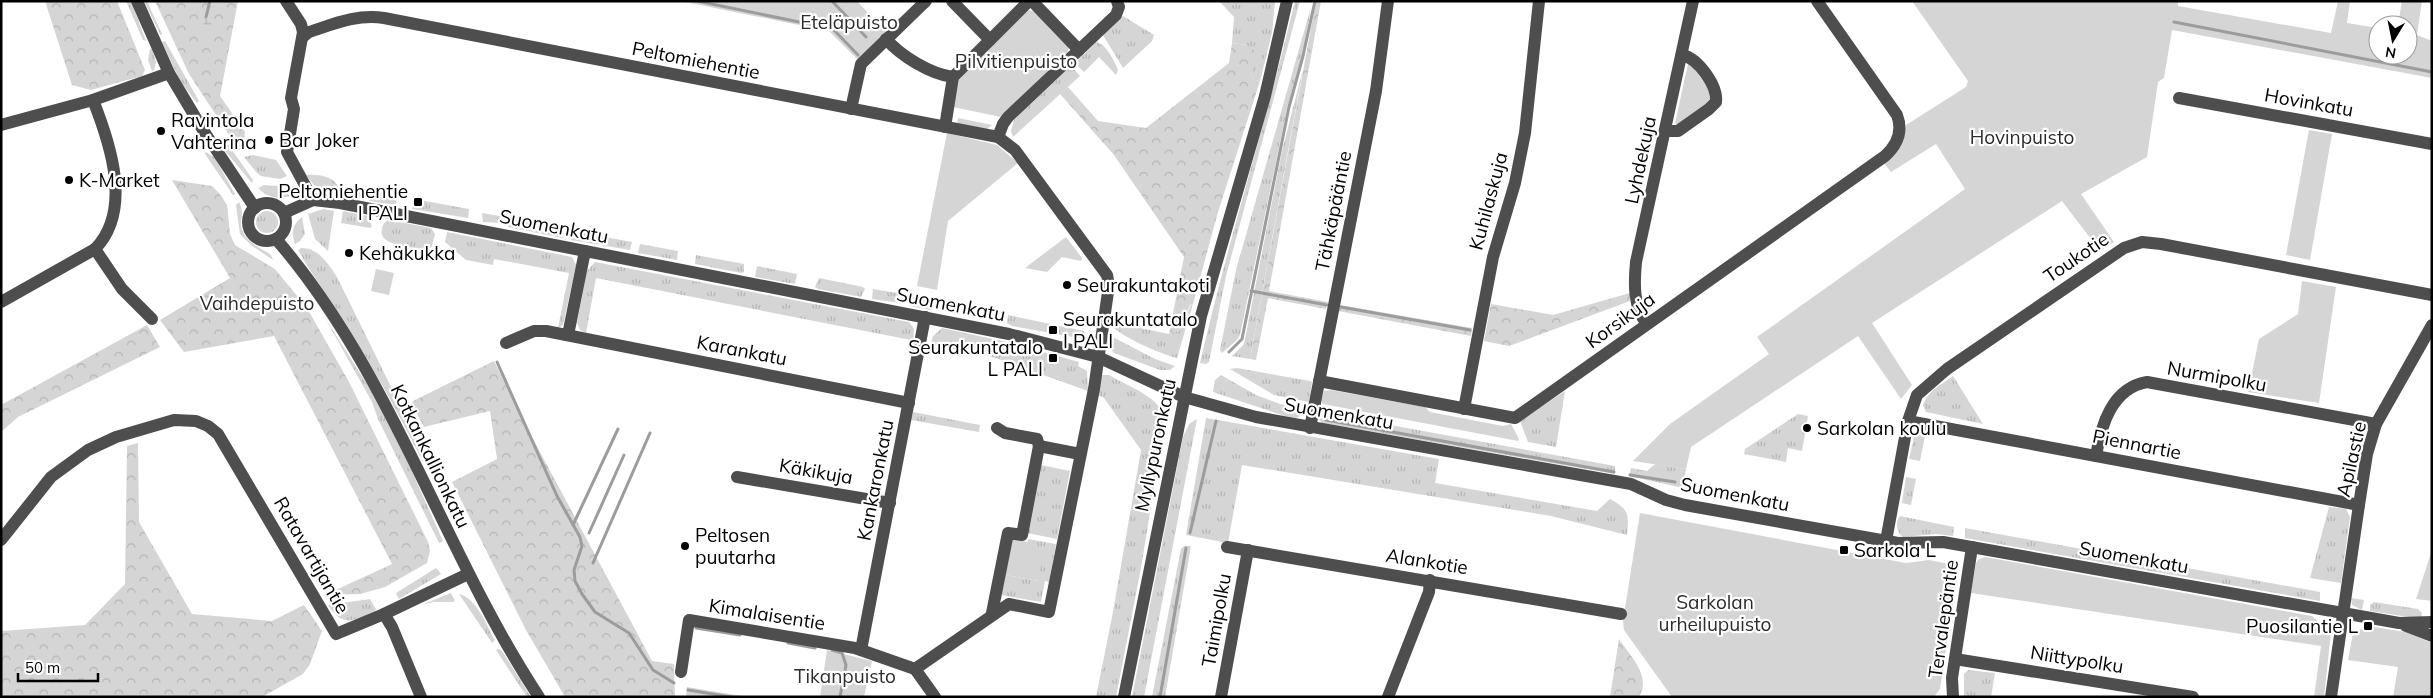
<svg xmlns="http://www.w3.org/2000/svg" width="2433" height="698" viewBox="0 0 2433 698" font-family="Mulish,sans-serif">
  <defs>
    <pattern id="grass-tufts" width="24" height="20" patternUnits="userSpaceOnUse" patternTransform="scale(1.25)"><rect width="24" height="20" fill="#d5d5d5"/><path d="M3 7l-1-3M5 7V3M7 7l1-3M15 17l-1-3M17 17v-4M19 17l1-3" fill="none" stroke="#b5b5b5"/></pattern>
    <pattern id="forest-crowns" width="20" height="18" patternUnits="userSpaceOnUse" patternTransform="scale(1.25)"><rect width="20" height="18" fill="#d5d5d5"/><path d="M2 6a3 3 0 1 1 6 0M12 15a3 3 0 1 1 6 0" fill="none" stroke="#b5b5b5"/></pattern>
    <pattern id="wetland-marsh" width="20" height="14" patternUnits="userSpaceOnUse" patternTransform="scale(1.25)"><rect width="20" height="14" fill="#d5d5d5"/><path d="M1 5h8M5 5V1M11 12h8M15 12V8" fill="none" stroke="#b5b5b5"/></pattern>
  </defs>
  <rect width="100%" height="100%" fill="#fff"/>
  <!-- grass -->
  <g fill="url(#grass-tufts)">
    <path d="M126,1H131L146,41L143,40Z"/>
    <path d="M144,1H147L162,34L161,36Z"/>
    <path d="M1219,1H1275L1272,33L1260,81L1254,80L1251,74L1247,45L1232,43L1234,17Z"/>
    <path d="M1295,1H1300L1226,276L1209,362L1206,364L1200,363C1228,241 1266,123 1295,1Z"/>
    <path d="M1311,7L1306,40L1287,109L1240,335L1237,340L1222,353L1220,350L1236,270Z"/>
    <path d="M1123,16L1154,35L1152,41L1123,68L1103,35Z"/>
    <path d="M165,41L199,101L197,103L180,81L162,42Z"/>
    <path d="M1096,42C1106,44 1114,60 1118,70L1116,75L1099,57L1084,72L1075,63Z"/>
    <path d="M150,49H152L156,62L154,70L152,71L148,60Z"/>
    <path d="M1071,66L1080,76L1013,137L1011,131L1014,120Z"/>
    <path d="M1303,69L1250,359L1232,356L1244,344L1282,151Z"/>
    <path d="M958,118L992,125L987,129L957,124Z"/>
    <path d="M225,140L253,180L252,183L225,151Z"/>
    <path d="M206,152L215,158L235,194L233,195L205,154Z"/>
    <path d="M253,155L276,160L287,176L280,179L261,176L257,173L244,157Z"/>
    <path d="M306,175C318,174 334,176 339,188L338,195L318,190Z"/>
    <path d="M264,185L278,186L290,196C278,200 267,197 258,188Z"/>
    <path d="M348,186L364,189L362,199L346,196Z"/>
    <path d="M371,191L397,196L396,205L369,201Z"/>
    <path d="M414,199L469,209L468,218L412,209Z"/>
    <path d="M239,202C243,209 242,214 241,221C240,240 258,246 271,255L273,260L251,245L240,234L236,205Z"/>
    <path d="M323,209L334,211L328,251L315,239L308,214Z"/>
    <circle cx="267" cy="222" r="11"/>
    <path d="M343,211L368,216L372,226L370,228L341,223Z"/>
    <path d="M482,213L500,216V223L483,222Z"/>
    <path d="M302,217L305,234L300,241L295,244C291,232 292,225 302,217Z"/>
    <path d="M509,218L564,229L563,238L508,227Z"/>
    <path d="M389,220L431,228L435,234L432,246L428,250C416,247 377,247 382,229C383,224 384,222 389,220Z"/>
    <path d="M573,231L632,242L630,250L571,240Z"/>
    <path d="M447,232L572,257L576,265L563,325L558,328L569,273L494,259L493,265L466,260L445,242Z"/>
    <path d="M640,244L678,251L677,260L638,253Z"/>
    <path d="M301,248C318,247 329,265 337,277L427,460L423,462C400,416 375,371 348,327C332,301 313,277 298,250Z"/>
    <path d="M696,255L744,264V272L741,273L695,264Z"/>
    <path d="M595,262L909,322L914,329L913,343L911,340L596,278L586,333L580,330L577,323L587,271Z"/>
    <path d="M757,266L797,274L795,284L755,277Z"/>
    <path d="M819,278L863,287L865,289L861,297L818,289L815,287Z"/>
    <path d="M873,289L903,294L901,303L872,299Z"/>
    <path d="M912,297L933,301L936,306L930,310L910,306Z"/>
    <path d="M1193,304L1177,358C1159,353 1122,338 1110,324V322L1169,334L1180,330L1191,305Z"/>
    <path d="M1008,315L1084,331L1085,336L1084,339L1012,326L1007,323Z"/>
    <path d="M325,318L374,395L410,467L443,541L439,543L378,419L372,402Z"/>
    <path d="M942,328L1007,342L1079,362L1078,366L1087,371L1088,391L993,357L936,346L929,349L933,336Z"/>
    <path d="M1107,334L1155,359L1175,366L1170,370H1160L1114,353L1107,344Z"/>
    <path d="M1237,368L1310,381L1312,382L1309,402L1274,395L1230,369Z"/>
    <path d="M1102,375H1109C1127,386 1162,397 1165,420L1141,568L1116,697H1096L1113,612L1141,450L1104,398L1095,394Z"/>
    <path d="M1221,375L1256,395L1280,404L1307,410L1306,413L1296,418L1285,416L1213,392L1215,380Z"/>
    <path d="M1953,376L1983,424L1926,412L1923,405L1926,398L1933,390Z"/>
    <path d="M1565,391L1556,447L1528,442L1520,421Z"/>
    <path d="M913,412L980,425L979,432L911,420Z"/>
    <path d="M1319,412L1615,466V474L1322,423L1318,418Z"/>
    <path d="M1798,414L1808,416L1802,451L1788,448L1786,462L1744,454L1745,449Z"/>
    <path d="M1206,418L1439,459L1435,483L1597,511L1610,499C1629,510 1629,513 1627,535L1551,516L1242,465L1228,543L1186,535Z"/>
    <path d="M1197,419L1144,697H1132L1183,437L1189,424Z"/>
    <path d="M1919,430L1926,431L1920,461L1909,459L1914,437Z"/>
    <path d="M1655,464L1686,469L1683,488L1629,476L1631,468L1647,471Z"/>
    <path d="M1041,465L1070,471L1057,539L1027,533Z"/>
    <path d="M1906,477L1916,479L1911,505L1902,503Z"/>
    <path d="M2329,507L2346,509L2350,517L2341,583L2310,578Z"/>
    <path d="M1900,516L1954,527L1953,536L1936,534L1903,537C1896,532 1895,522 1900,516Z"/>
    <path d="M1965,528L2320,592V601L1965,538Z"/>
    <path d="M1028,539L1056,544L1049,582L1045,581L1041,602L1001,595L1005,575L1038,581L1027,547Z"/>
    <path d="M1184,546H1191L1165,697H1152L1181,549Z"/>
    <path d="M436,568L441,574L399,599L396,593Z"/>
    <path d="M451,593L455,601L453,602H433L421,605Z"/>
    <path d="M459,594C477,598 486,625 495,640L492,643Z"/>
    <path d="M2351,598L2364,600L2362,610L2352,605Z"/>
    <path d="M370,599L376,609L375,611C353,621 343,628 328,605Z"/>
    <path d="M2374,602L2418,609L2422,613L2421,619L2370,611V605Z"/>
    <path d="M499,649L502,651L531,697H527L496,650Z"/>
    <path d="M1968,670L1995,673L1991,697H1964V674Z"/>
  </g>
  <!-- forest -->
  <g fill="url(#forest-crowns)">
    <path d="M45,1H117L145,70L142,76L91,90L72,85Z"/>
    <path d="M155,1H238L220,96L245,132L244,143L246,150H239L189,74Z"/>
    <path d="M1316,1H1321L1269,291L1328,302L1326,309L1268,298L1256,360L1250,359Z"/>
    <path d="M1232,43L1247,45L1257,53L1251,74L1254,80L1260,81L1218,212L1193,304L1190,305L1180,330L1169,334L1184,257L1114,155L1060,94L1068,87L1098,121L1146,128L1229,63Z"/>
    <path d="M172,180L212,186L219,193L227,205L230,234L235,245L275,269L307,308L349,382L428,542L430,551L427,563L385,587L360,594L325,595L392,564L274,336L184,352L160,320L230,278Z"/>
    <path d="M1630,293V301L1509,346L1484,341L1491,304L1553,315Z"/>
    <path d="M1340,305L1472,328L1471,336L1338,311Z"/>
    <path d="M147,325L160,347L18,417L1,432V405Z"/>
    <path d="M494,361L525,424L652,661L674,664L675,697H565L526,630L452,482L497,459L490,411L424,427L412,405L413,401Z"/>
    <path d="M138,443L139,522L192,614L272,621L304,605L322,631L310,664L303,674L262,697H1V631L85,625L125,584L127,446Z"/>
    <path d="M1619,639C1630,656 1652,676 1639,697H1610Z"/>
  </g>
  <!-- wetland -->
  <path fill="url(#wetland-marsh)" d="M206,17H211L214,20L211,30L206,33L201,29Z"/>
  <!-- green -->
  <g fill="#d5d5d5">
    <path d="M680,1H857L886,32L858,60L829,31Z"/>
    <path d="M1912,1H2178V6L2331,33L2338,1H2350L2347,23L2378,28V55H2408V25H2398L2402,1H2422L2417,35L2432,41V78L2172,30L2164,78L2158,82L2147,157L2081,194L2114,242L2100,251L2062,201L1872,323L1912,385L1901,399L1858,336L1691,447L1686,469L1633,461L1670,424L1769,354L1757,337L1965,189L1936,144L1891,172L1884,163L1901,146L1906,125L1966,87L1968,81Z"/>
    <path d="M1027,10L1034,11L1069,46L1068,52L1001,117L953,107L957,82Z"/>
    <path d="M1688,64L1692,66L1711,92L1710,102L1677,125L1675,123Z"/>
    <path d="M2309,130L2332,134L2310,260L2286,255Z"/>
    <path d="M947,133L997,145L1018,163L948,221L937,290L917,286Z"/>
    <path d="M1066,237L1082,258L1081,261L1062,257L1047,272L1025,268Z"/>
    <path d="M376,269L394,273L389,295L371,291Z"/>
    <path d="M2302,281L2336,287L2319,403L2248,392L2259,339L2298,314Z"/>
    <path d="M1331,390L1425,407L1430,412L1503,426L1511,424L1519,439L1518,441L1323,404L1321,401L1324,391Z"/>
    <path d="M1640,513L1906,563L1929,560L1954,565L1958,571L1940,689L1934,697H1672L1624,630L1623,621Z"/>
    <path d="M1012,539L1028,542L1027,547L1044,550L1038,581L1005,575Z"/>
    <path d="M2432,550V601L2416,599Z"/>
    <path d="M1985,557L2312,616L2331,633L2324,697H2314L2321,646L1971,593L1976,563L1979,559Z"/>
    <path d="M2368,626L2405,632L2432,643V697H2393L2398,667L2348,660L2353,633Z"/>
    <path d="M827,650L872,661L864,697H820Z"/>
    <path d="M687,687L748,697H686Z"/>
  </g>
  <g fill="none" stroke-linecap="round" stroke-linejoin="round">
    <!-- stream -->
    <g stroke="#9c9c9c" stroke-width="3">
      <path d="M697,1L833,29L858,55"/>
      <path d="M832,1L866,37"/>
      <path d="M206,17L210,1"/>
      <path d="M2174,22L2432,72"/>
      <path d="M1251,291L1327,305"/>
      <path d="M1341,307L1470,330"/>
      <path d="M1229,352L1242,339L1289,107L1303,56L1315,1"/>
      <path d="M497,362L557,496L580,537L582,546L574,570L575,581L582,594L595,612L629,633L653,670L674,683"/>
      <path d="M1326,420L1614,472"/>
      <path d="M1630,475L1675,482"/>
      <path d="M573,525L618,429"/>
      <path d="M589,533L624,455"/>
      <path d="M1190,533L1216,421"/>
      <path d="M593,563L650,433"/>
      <path d="M696,628L740,635"/>
      <path d="M788,643L815,648"/>
      <path d="M832,650L842,653L846,665L840,697"/>
      <path d="M688,690L731,697"/>
      <path d="M1160,697L1186,548"/>
    </g>
    <!-- minor -->
    <g stroke="#4e4e4e" stroke-width="12">
      <path d="M137,1L169,73L203,130L255,208"/>
      <path d="M286,1L301,24L303,32L291,98L294,109L287,152L313,200"/>
      <path d="M952,1L990,40"/>
      <path d="M1032,1L1079,50"/>
      <path d="M303,37L309,32C334,24 356,14 384,18L998,137L1015,150L1107,275L1109,285L1094,389L1049,612L1009,604L915,669"/>
      <path d="M886,39C901,56 930,74 953,77"/>
      <path d="M2179,98L2432,144"/>
      <path d="M851,109L861,64L926,1"/>
      <path d="M1,125L93,100L169,73"/>
      <path d="M945,127L953,77L1029,1"/>
      <path d="M1666,131H1678L1709,109L1716,102C1718,86 1698,58 1682,55"/>
      <path d="M998,137L1003,124L1008,117L1116,15L1119,7L1117,1"/>
      <circle cx="267" cy="222" r="19"/>
      <path d="M284,213L313,200L340,203L1009,334L1098,357L1184,397L1256,417L1631,484L1666,500L1685,505L1898,543L1943,542L2399,623L2432,622"/>
      <path d="M276,239C393,374 442,550 539,697"/>
      <path d="M95,249L122,289L152,319"/>
      <path d="M1,302L95,249C133,210 110,143 93,100"/>
      <path d="M1647,324C1633,307 1634,283 1636,262L1693,1"/>
      <path d="M568,335L585,251"/>
      <path d="M506,343L534,331H546L909,403"/>
      <path d="M1319,381L1515,418L1885,156C1897,145 1903,131 1897,115L1817,1"/>
      <path d="M1464,409L1493,257L1515,183L1525,133L1539,1"/>
      <path d="M1908,421L2359,505"/>
      <path d="M997,428L1005,433L1037,439L1039,446"/>
      <path d="M1310,428L1376,91L1388,1"/>
      <path d="M2096,456C2101,425 2112,388 2147,382L2376,424"/>
      <path d="M737,477L890,503"/>
      <path d="M1,540L51,477L88,450L116,437L174,420L196,421L208,426L218,434L336,634L384,614L468,574"/>
      <path d="M1886,541L1908,421L1917,395L1947,369L2124,248L2142,242L2161,244L2432,295"/>
      <path d="M1227,547L1621,614"/>
      <path d="M992,613L1008,533L1022,535L1039,446L1080,454"/>
      <path d="M384,614L392,627L421,697"/>
      <path d="M2406,626L2432,636"/>
      <path d="M861,650L925,317"/>
      <path d="M1955,659L2193,697"/>
      <path d="M681,672L689,620L855,648L915,669L935,697"/>
      <path d="M1124,697L1201,316L1265,96L1287,1"/>
      <path d="M1221,697L1248,550"/>
      <path d="M1388,697L1429,592L1430,580"/>
      <path d="M1953,697L1952,678L1972,547"/>
      <path d="M2331,697L2359,505L2367,454L2376,424L2432,325"/>
    </g>
  </g>
  <!-- markers -->
  <g fill="#000" stroke="#fff" stroke-width="2">
    <circle cx="161" cy="131" r="5"/>
    <circle cx="269" cy="140" r="5"/>
    <circle cx="69" cy="180" r="5"/>
    <rect x="413" y="197" width="10" height="10" rx="2.5"/>
    <circle cx="349" cy="253" r="5"/>
    <circle cx="1067" cy="285" r="5"/>
    <rect x="1048" y="325" width="10" height="10" rx="2.5"/>
    <rect x="1048" y="353" width="10" height="10" rx="2.5"/>
    <circle cx="1807" cy="428" r="5"/>
    <circle cx="685" cy="546" r="5"/>
    <rect x="1839" y="545" width="10" height="10" rx="2.5"/>
    <rect x="2363" y="621" width="10" height="10" rx="2.5"/>
  </g>
  <g text-anchor="middle" stroke-width="4.5" stroke-linejoin="round" paint-order="stroke">
    <!-- park labels -->
    <g font-size="19" fill="#2c2c2c" stroke="#fff">
      <text x="849" y="29">Eteläpuisto</text>
      <text x="1016" y="68">Pilvitienpuisto</text>
      <text x="2022" y="144">Hovinpuisto</text>
      <text x="257" y="310">Vaihdepuisto</text>
      <text x="1715" y="609">Sarkolan<tspan x="1715" dy="22">urheilupuisto</tspan></text>
      <text x="845" y="683">Tikanpuisto</text>
    </g>
    <!-- street labels -->
    <g font-size="19" fill="#000" stroke="#fff">
      <text transform="translate(696 60) rotate(11)" y="7">Peltomiehentie</text>
      <text transform="translate(2309 102) rotate(10)" y="7">Hovinkatu</text>
      <text transform="translate(1640 160) rotate(-78)" y="7">Lyhdekuja</text>
      <text transform="translate(1488 201) rotate(-75)" y="7">Kuhilaskuja</text>
      <text transform="translate(1333 211) rotate(-79)" y="7">Tähkäpääntie</text>
      <text transform="translate(554 226) rotate(11)" y="7">Suomenkatu</text>
      <text transform="translate(2076 257) rotate(-34)" y="7">Toukotie</text>
      <text transform="translate(951 304) rotate(11)" y="7">Suomenkatu</text>
      <text transform="translate(1620 320) rotate(-36)" y="7">Korsikuja</text>
      <text transform="translate(742 350) rotate(11)" y="7">Karankatu</text>
      <text transform="translate(2217 376) rotate(10)" y="7">Nurmipolku</text>
      <text transform="translate(1339 413) rotate(10)" y="7">Suomenkatu</text>
      <text transform="translate(2137 444) rotate(11)" y="7">Piennartie</text>
      <text transform="translate(1155 445) rotate(-78)" y="7">Myllypuronkatu</text>
      <text transform="translate(431 456) rotate(64)" y="7">Kotkankallionkatu</text>
      <text transform="translate(2351 459) rotate(-77)" y="7">Apilastie</text>
      <text transform="translate(816 471) rotate(10)" y="7">Käkikuja</text>
      <text transform="translate(875 480) rotate(-79)" y="7">Kankaronkatu</text>
      <text transform="translate(1735 494) rotate(11)" y="7">Suomenkatu</text>
      <text transform="translate(312 555) rotate(60)" y="7">Ratavartijantie</text>
      <text transform="translate(2134 557) rotate(10)" y="7">Suomenkatu</text>
      <text transform="translate(1427 561) rotate(9)" y="7">Alankotie</text>
      <text transform="translate(767 614) rotate(9)" y="7">Kimalaisentie</text>
      <text transform="translate(1943 619) rotate(-82)" y="7">Tervalepäntie</text>
      <text transform="translate(1216 620) rotate(-80)" y="7">Taimipolku</text>
      <text transform="translate(2077 659) rotate(9)" y="7">Niittypolku</text>
    </g>
    <!-- poi labels -->
    <g font-size="19" fill="#000" stroke="#fff" text-anchor="start">
      <text x="171" y="127">Ravintola<tspan x="171" dy="22">Vahterina</tspan></text>
      <text x="279" y="147">Bar Joker</text>
      <text x="79" y="187">K-Market</text>
      <text x="408" y="198" text-anchor="end">Peltomiehentie<tspan x="408" dy="22">I PALI</tspan></text>
      <text x="359" y="260">Kehäkukka</text>
      <text x="1077" y="292">Seurakuntakoti</text>
      <text x="1063" y="326">Seurakuntatalo<tspan x="1063" dy="22">I PALI</tspan></text>
      <text x="1043" y="354" text-anchor="end">Seurakuntatalo<tspan x="1043" dy="22">L PALI</tspan></text>
      <text x="1817" y="435">Sarkolan koulu</text>
      <text x="695" y="542">Peltosen<tspan x="695" dy="22">puutarha</tspan></text>
      <text x="1854" y="557">Sarkola L</text>
      <text x="2358" y="633" text-anchor="end">Puosilantie L</text>
    </g>
  </g>
  <!-- border -->
  <rect width="2433" height="698" fill="none" stroke="#000000" stroke-width="5"/>
  <!-- north arrow -->
  <g transform="translate(2393 40) rotate(190)"><circle r="24" fill="#ffffff" stroke="#999999"/>
  <path d="M0-4L9 19L0 12L-9 19Z" fill="#000000"/>
  <text y="-8" font-size="14" font-weight="bold" text-anchor="middle" fill="#000000">N</text>
  </g>
  <!-- scale -->
  <path d="M18 673v8h80v-8" fill="none" stroke="#000000" stroke-width="2.5"/>
  <text x="25" y="673" font-size="15" fill="#000000" stroke="#ffffff" stroke-width="4" paint-order="stroke">50 m</text>
</svg>
